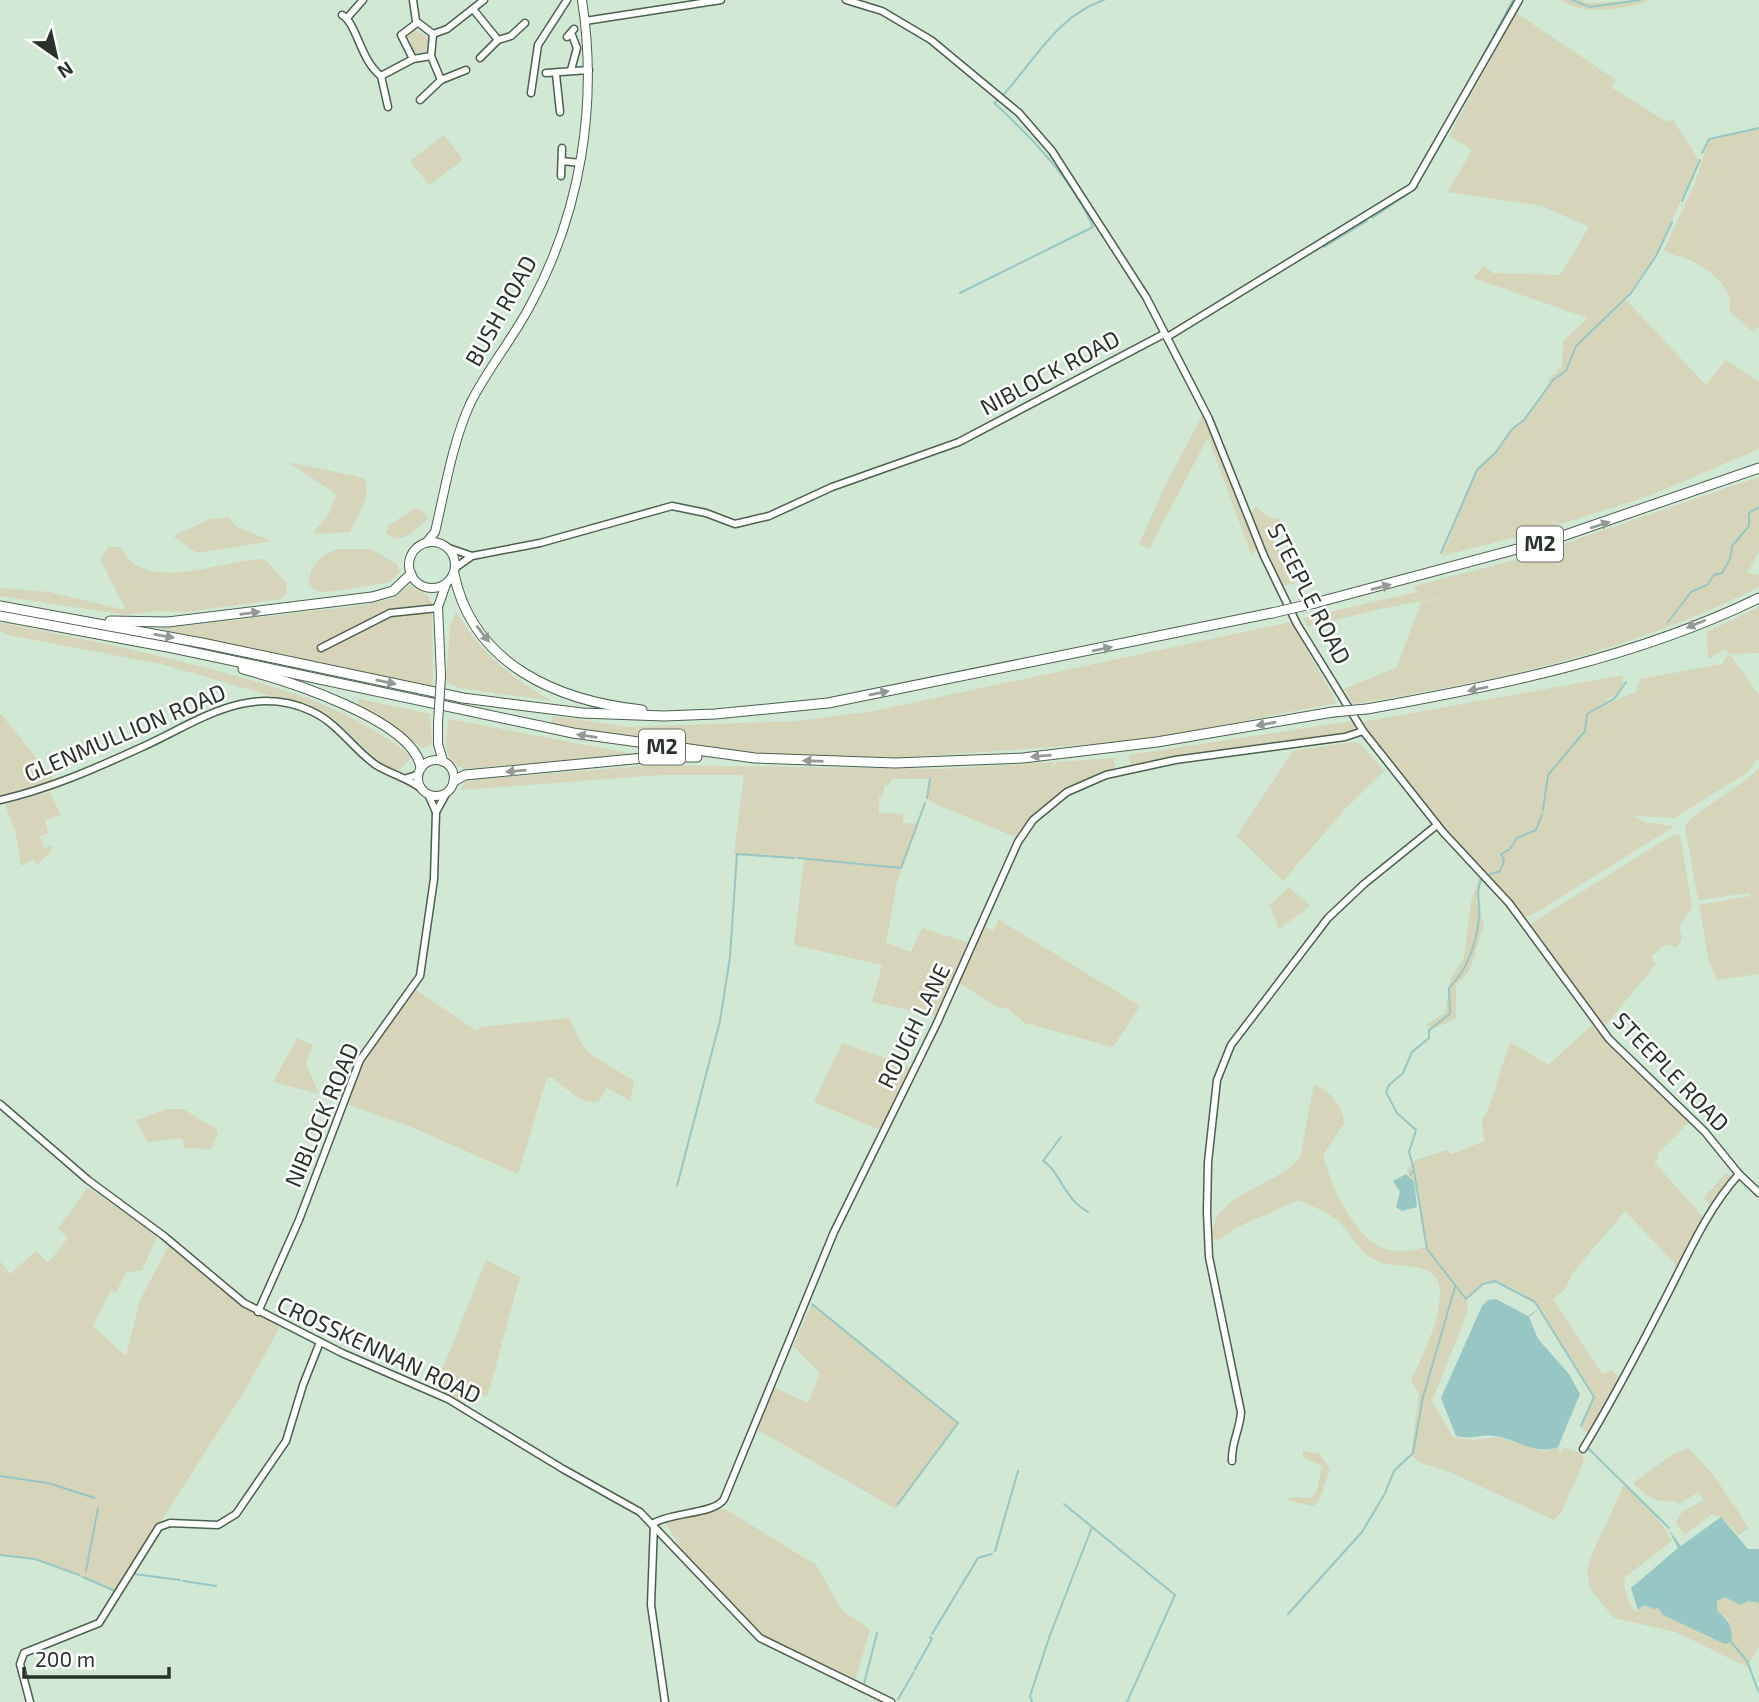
<svg xmlns="http://www.w3.org/2000/svg" width="1759" height="1702" viewBox="0 0 1759 1702" font-family="'Exo 2',sans-serif">
  <rect width="100%" height="100%" fill="#d0e8d4"/>
  <!-- green -->
  <g fill="#d6d5b9">
    <path d="M1562,0H1581L1586,3L1652,0C1626,9 1584,17 1562,0Z"/>
    <path d="M1516,13L1616,80L1611,87L1667,122L1672,119L1699,160L1656,256L1625,299L1706,385L1726,360L1759,382V449L1649,496L1529,534L1442,556L1477,470L1496,452L1512,429L1524,420L1550,383L1548,380L1562,367L1563,341L1588,318L1473,278L1484,266L1493,273L1560,275L1589,227L1542,206L1448,192L1472,150L1449,136Z"/>
    <path d="M414,29L428,38L426,52L413,53L410,39L405,38Z"/>
    <path d="M1759,128V326L1753,332L1729,311C1738,291 1707,268 1690,260C1681,256 1671,256 1664,250L1695,183L1709,139Z"/>
    <path d="M444,135L463,160L429,185L410,161Z"/>
    <path d="M1203,414L1259,550L1251,554L1208,437L1149,549L1139,544L1167,482Z"/>
    <path d="M288,462L364,478C373,497 357,516 350,532L316,534L314,531L328,516L336,494Z"/>
    <path d="M1759,477V552L1747,573L1759,575V587C1627,653 1497,681 1353,704L1344,689L1397,667L1421,602L1486,589L1380,609L1307,627L1303,618L1417,592L1414,586L1519,559Z"/>
    <path d="M1256,507L1270,518L1282,519L1269,530L1295,584L1282,586L1251,512Z"/>
    <path d="M414,509L421,510L429,518C416,528 402,548 386,533L388,526Z"/>
    <path d="M229,517L237,527L271,541L197,553L173,536L210,519Z"/>
    <path d="M109,547H120C124,552 129,560 134,564C166,586 230,559 265,559L287,584L286,594L281,599L186,612L155,611L126,615L0,596V588L49,592L126,610L100,559Z"/>
    <path d="M338,549H370L397,564L400,572L390,582L328,592L317,591L309,584C309,565 321,555 338,549Z"/>
    <path d="M410,585L428,596L432,604L433,687L160,629L364,605L393,598Z"/>
    <path d="M1759,607V653L1729,654L1759,695V758L1745,774L1674,818L1634,816L1644,822L1675,826L1532,915L1524,917C1470,852 1409,795 1363,722L1623,675C1624,686 1618,697 1606,699L1607,703L1636,692L1640,679L1722,664L1729,654L1726,649L1708,659L1707,632Z"/>
    <path d="M456,612C485,657 506,674 552,701L459,688L446,682L450,626Z"/>
    <path d="M1291,622L1337,703L1139,741L880,759L778,755L649,741L551,724L553,716L629,727L796,721L869,712Z"/>
    <path d="M0,623C72,636 143,651 214,670C294,692 346,706 413,757L398,771L384,766L335,720L306,706L161,664L8,635L0,631Z"/>
    <path d="M356,698L430,714L432,744L423,748L359,705Z"/>
    <path d="M0,713L55,781L0,797Z"/>
    <path d="M449,719L633,754L465,769C440,760 446,741 449,719Z"/>
    <path d="M1352,721L1355,726L1352,734L1132,767L1128,755Z"/>
    <path d="M1353,742L1361,744L1384,771L1346,808L1283,881L1237,836L1293,751Z"/>
    <path d="M1114,758L1115,770C1064,784 1049,795 1018,838L931,802L927,798L930,779H891L889,785H884L883,796H879V813L903,814V823L919,824L897,882L886,943L911,952L922,928L970,943L936,1016L872,1002L882,965L794,945L804,859L734,854L744,775H659L460,790L465,782L480,779L655,765L939,769L1054,762L1051,771L1057,762Z"/>
    <path d="M1759,767V974L1717,980L1709,962L1699,905L1751,896L1750,893L1698,900L1685,827C1691,812 1745,786 1759,767Z"/>
    <path d="M50,792L61,815L45,820L48,833L40,836L44,848L53,846L50,853L37,864L34,859L21,866L16,834L5,804Z"/>
    <path d="M1674,834L1679,835L1681,840L1692,908L1679,926L1682,939L1677,948L1666,944L1651,956L1656,964L1604,1027L1530,924Z"/>
    <path d="M1479,878L1481,880L1477,901L1484,925L1470,970L1456,985V1019L1432,1029L1426,1025L1445,1013L1451,978L1464,958L1471,902Z"/>
    <path d="M1289,887L1310,906L1279,929L1270,905Z"/>
    <path d="M999,920L1140,1006L1113,1047L1025,1023L1008,1009L997,1007L959,983L985,927L993,931Z"/>
    <path d="M415,989L477,1031L482,1027L569,1018L580,1042L590,1054L634,1081L630,1101L607,1088L598,1102C580,1105 565,1086 551,1077L547,1078L518,1174L409,1126L346,1104L368,1052Z"/>
    <path d="M1592,1025L1607,1044L1689,1122L1657,1154L1659,1158L1654,1162L1703,1217L1679,1268L1625,1211L1571,1275L1566,1288L1553,1299L1602,1374L1612,1370L1621,1379L1590,1436L1582,1428L1594,1396L1535,1302L1495,1281L1483,1284L1466,1299L1468,1311L1432,1401L1453,1437L1473,1440L1499,1437L1545,1452L1558,1447L1560,1454L1564,1448L1582,1453L1584,1461L1561,1513L1554,1520L1445,1470L1420,1463L1411,1455L1419,1394L1411,1380C1422,1359 1457,1288 1430,1272C1413,1262 1390,1269 1373,1259C1355,1249 1349,1227 1333,1217C1324,1210 1310,1206 1299,1200L1235,1228L1218,1241L1213,1238C1207,1196 1277,1186 1300,1158L1314,1084C1329,1091 1344,1106 1344,1124L1323,1155C1331,1186 1357,1247 1394,1251C1405,1253 1416,1249 1426,1247C1423,1222 1419,1192 1407,1171L1415,1160L1447,1150L1452,1154L1484,1141L1482,1118L1487,1113L1510,1042L1548,1065Z"/>
    <path d="M297,1038L313,1045L306,1064L319,1094L273,1082Z"/>
    <path d="M842,1043L912,1068L880,1130L814,1102Z"/>
    <path d="M168,1109H183L216,1129L218,1133L211,1149L184,1148L183,1139C171,1138 161,1141 148,1142L136,1120Z"/>
    <path d="M1726,1173L1732,1177L1711,1206L1704,1198Z"/>
    <path d="M88,1187L157,1236L142,1270L125,1273L116,1293L111,1290L93,1326L126,1356L140,1300L169,1245L240,1304L280,1327L245,1390L116,1591L35,1559L0,1555V1261L10,1274L36,1251L48,1263L68,1238L58,1229Z"/>
    <path d="M486,1260L520,1277L488,1394L486,1397L470,1390L465,1405L435,1388Z"/>
    <path d="M812,1304L959,1423L896,1509L758,1430L774,1387L808,1403L820,1373L793,1346Z"/>
    <path d="M1689,1448L1714,1476L1749,1528L1739,1535L1721,1517L1711,1515L1684,1535L1676,1522L1682,1512L1704,1500L1698,1492L1679,1504L1674,1500C1657,1505 1644,1494 1633,1483L1673,1454Z"/>
    <path d="M1303,1451L1319,1454L1330,1468L1320,1499L1313,1506L1287,1500L1289,1497L1311,1498L1317,1490L1322,1466L1303,1457Z"/>
    <path d="M1625,1483L1664,1527L1672,1541L1624,1578C1624,1591 1627,1603 1637,1612L1644,1605L1654,1609L1658,1607L1725,1644L1729,1620L1717,1611V1600L1725,1597L1740,1605L1748,1601L1759,1603V1646L1747,1667L1676,1632L1614,1618L1590,1589L1587,1571L1592,1554Z"/>
    <path d="M725,1509L816,1565L842,1610L870,1630L855,1680L759,1634L684,1552L665,1523L682,1516Z"/>
  </g>
  <!-- water -->
  <g fill="#96c7c5">
    <path d="M1406,1174L1414,1182L1417,1207L1402,1211L1396,1207L1400,1192L1393,1181Z"/>
    <path d="M1496,1299L1528,1316L1540,1308L1529,1317L1538,1339L1569,1374L1580,1394L1558,1447C1534,1456 1518,1439 1495,1436C1480,1434 1474,1440 1456,1436L1441,1398L1482,1306L1488,1300Z"/>
    <path d="M1721,1517L1748,1549H1759V1603L1748,1601L1740,1605L1725,1597L1717,1601V1611C1728,1620 1734,1627 1731,1642L1725,1644L1663,1615L1658,1608L1654,1609L1644,1605L1638,1610L1631,1588L1678,1548L1668,1529L1681,1546Z"/>
  </g>
  <g fill="none" stroke-linecap="round" stroke-linejoin="round">
    <!-- stream -->
    <g stroke="#96c7c5" stroke-width="2">
      <path d="M1572,0L1590,7L1640,0"/>
      <path d="M1480,61L1513,0"/>
      <path d="M1002,96C1035,61 1055,17 1104,0"/>
      <path d="M1702,153L1709,139L1759,128"/>
      <path d="M1682,201L1700,160"/>
      <path d="M1372,218L1418,187"/>
      <path d="M1324,247L1367,221"/>
      <path d="M960,293L1093,227C1074,182 1031,136 994,103L998,100"/>
      <path d="M1441,553L1477,470L1496,452L1512,429L1524,420L1553,380L1566,371L1576,346L1631,293L1656,256L1672,222"/>
      <path d="M1668,622L1691,592L1707,585L1714,575L1722,573L1730,559L1732,546L1749,526V513L1759,507"/>
      <path d="M927,798L930,779"/>
      <path d="M1543,810L1548,775L1585,731L1587,714L1615,698L1626,682"/>
      <path d="M798,858L901,868L925,803"/>
      <path d="M1488,875L1500,871L1504,861L1501,854L1510,849L1517,838L1536,830L1542,814"/>
      <path d="M1061,1137L1043,1161C1059,1169 1062,1197 1088,1212"/>
      <path d="M1414,1171L1427,1249L1466,1299L1483,1284L1495,1281L1535,1302L1594,1397L1581,1426"/>
      <path d="M1410,1175L1414,1170L1409,1152L1416,1130L1397,1113L1386,1092L1389,1085L1403,1073L1412,1052L1429,1038V1030L1450,1014L1449,988C1468,969 1476,945 1479,918C1481,905 1475,893 1481,880"/>
      <path d="M677,1186L720,1021L730,957L737,854L794,858"/>
      <path d="M812,1304L958,1423L898,1504"/>
      <path d="M1588,1448L1669,1528"/>
      <path d="M0,1476L48,1483L95,1498"/>
      <path d="M1385,1493L1394,1471L1413,1453L1423,1397L1455,1287"/>
      <path d="M1064,1504L1175,1595L1127,1702"/>
      <path d="M995,1551L1018,1471"/>
      <path d="M0,1555L35,1559L79,1575"/>
      <path d="M86,1571L98,1508"/>
      <path d="M134,1574L180,1580"/>
      <path d="M83,1577L115,1591"/>
      <path d="M183,1581L216,1586"/>
      <path d="M1288,1614L1362,1532L1384,1495"/>
      <path d="M932,1634L978,1558L992,1554"/>
      <path d="M1731,1642L1747,1661L1759,1693"/>
      <path d="M915,1669L932,1639L930,1637"/>
      <path d="M864,1684L877,1633"/>
      <path d="M898,1699L914,1672"/>
      <path d="M1032,1702L1030,1696L1050,1635L1092,1527"/>
    </g>
    <!-- minor casing -->
    <g stroke="#4b604e" stroke-width="9">
      <g id="minor">
        <path d="M413,0L416,21L433,34L447,29L484,0"/>
        <path d="M846,0L882,11L931,40L1019,113L1052,151L1146,297L1209,419L1264,556L1297,624L1363,731L1443,832L1509,903L1609,1039L1705,1132L1739,1174L1759,1193"/>
        <path d="M473,9L498,40"/>
        <path d="M342,15C357,23 360,60 381,76"/>
        <path d="M347,18L363,0"/>
        <path d="M585,21L721,0"/>
        <path d="M433,34L431,56L441,80"/>
        <path d="M567,37L574,29"/>
        <path d="M480,58L498,40L511,36L525,23"/>
        <path d="M413,59L401,35L417,23"/>
        <path d="M571,70L577,48L572,35"/>
        <path d="M546,73L589,70"/>
        <path d="M556,74L560,112"/>
        <path d="M531,93L538,45L567,0"/>
        <path d="M420,100L441,80L466,70"/>
        <path d="M388,107L381,76L413,59L431,56"/>
        <path d="M562,161L580,163"/>
        <path d="M561,176L562,148"/>
        <path d="M446,547L472,556"/>
        <path d="M455,568L472,556L540,543L672,506L706,513L735,524L769,516L832,487L959,442L1162,335L1169,336L1412,187L1519,0"/>
        <path d="M321,648L390,613L438,608"/>
        <path d="M407,778L419,774"/>
        <path d="M0,800C49,789 94,769 140,748C196,723 248,682 311,711C338,723 353,749 376,765C392,775 409,778 423,790"/>
        <path d="M436,812L447,792"/>
        <path d="M0,1104L88,1180L164,1236L244,1303L342,1353L448,1399L563,1469L640,1512L760,1638L891,1702"/>
        <path d="M258,1312L299,1220L360,1060L420,976L434,879L436,812L428,794"/>
        <path d="M1583,1449C1612,1401 1639,1350 1665,1299C1688,1255 1706,1211 1739,1174"/>
        <path d="M1232,1461C1231,1443 1240,1430 1241,1412L1209,1257L1207,1212L1208,1162L1217,1080L1231,1045L1328,918L1364,884L1437,825"/>
        <path d="M654,1523C672,1512 715,1514 724,1499L834,1232L937,1023L1018,842L1033,820L1067,792L1106,775L1175,760L1345,737L1363,731"/>
        <path d="M654,1523L651,1605L665,1702"/>
        <path d="M30,1702L20,1664L24,1653L99,1623L159,1527L170,1523L218,1525L236,1514L286,1441L303,1385L320,1342"/>
      </g>
    </g>
    <!-- major casing -->
    <g stroke="#4b604e" stroke-width="10">
      <g id="major">
        <circle cx="432" cy="565" r="23"/>
        <path d="M426,543L435,532C445,490 452,444 470,404C487,369 513,339 531,304C581,211 598,104 582,0"/>
        <path d="M441,676L438,607L446,584"/>
        <path d="M438,723V744L443,761"/>
        <circle cx="436" cy="778" r="18"/>
      </g>
    </g>
    <!-- highway casing -->
    <g stroke="#4b604e" stroke-width="11">
      <g id="highway">
        <path d="M454,574C473,665 558,701 642,710"/>
        <path d="M1315,603L1551,540L1759,468"/>
        <path d="M0,606L202,643L463,698L582,713L664,716L715,714L828,703L1272,613"/>
        <path d="M0,616L173,648L573,733L755,758L895,763L1023,758L1157,742L1333,712"/>
        <path d="M110,621L168,622L372,597L393,591L411,574"/>
        <path d="M243,669C285,680 414,720 421,768"/>
        <path d="M1367,709C1501,685 1636,658 1759,598"/>
        <path d="M454,781L465,775L654,757H697"/>
      </g>
    </g>
    <!-- minor -->
    <use href="#minor" stroke="#fff" stroke-width="6"/>
    <!-- major -->
    <use href="#major" stroke="#fff" stroke-width="8"/>
    <!-- highway -->
    <use href="#highway" stroke="#fff" stroke-width="9"/>
    <!-- major-bridge casing -->
    <g stroke="#4b604e" stroke-width="10" stroke-linecap="butt">
      <path id="major-bridge" d="M438,723L441,676"/>
    </g>
    <!-- highway-bridge casing -->
    <g stroke="#4b604e" stroke-width="11" stroke-linecap="butt">
      <g id="highway-bridge">
        <path d="M1272,613L1315,603"/>
        <path d="M1333,712L1367,709"/>
      </g>
    </g>
    <!-- major-bridge -->
    <use href="#major-bridge" stroke="#fff" stroke-width="8"/>
    <!-- highway-bridge -->
    <use href="#highway-bridge" stroke="#fff" stroke-width="9"/>
  </g>
  <!-- one-way arrows -->
  <defs><path id="oneway-solid" d="M-6-.8H1V-3.2L6.5 0L1 3.2V.8H-6Z" transform="scale(1.75)"/></defs>
  <g fill="#949995">
    <use href="#oneway-solid" transform="translate(1600 525) rotate(-18)"/>
    <use href="#oneway-solid" transform="translate(1381 587) rotate(-14)"/>
    <use href="#oneway-solid" transform="translate(250 613) rotate(-7)"/>
    <use href="#oneway-solid" transform="translate(1696 624) rotate(158)"/>
    <use href="#oneway-solid" transform="translate(483 634) rotate(52)"/>
    <use href="#oneway-solid" transform="translate(164 636) rotate(10)"/>
    <use href="#oneway-solid" transform="translate(1102 649) rotate(-11)"/>
    <use href="#oneway-solid" transform="translate(386 682) rotate(12)"/>
    <use href="#oneway-solid" transform="translate(1478 689) rotate(169)"/>
    <use href="#oneway-solid" transform="translate(879 693) rotate(-11)"/>
    <use href="#oneway-solid" transform="translate(1266 724) rotate(170)"/>
    <use href="#oneway-solid" transform="translate(587 736) rotate(-171)"/>
    <use href="#oneway-solid" transform="translate(1041 756) rotate(175)"/>
    <use href="#oneway-solid" transform="translate(813 761) rotate(-178)"/>
    <use href="#oneway-solid" transform="translate(516 771) rotate(175)"/>
  </g>
  <g text-anchor="middle" stroke-width="5" stroke-linejoin="round" paint-order="stroke">
    <!-- shield labels -->
    <g fill="#fff" stroke="#6a706b" stroke-width="2">
      <rect x="1517" y="526.5" width="46" height="35" rx="5"/>
      <rect x="639" y="729.5" width="46" height="35" rx="5"/>
    </g>
    <g font-size="21" font-weight="bold" fill="#2a332b">
      <text x="1540" y="551">M2</text>
      <text x="662" y="754">M2</text>
    </g>
    <!-- street labels -->
    <g font-size="23" fill="#2a332b" stroke="#fff">
      <text transform="translate(501 311) rotate(-61)" y="8">BUSH ROAD</text>
      <text transform="translate(1050 373) rotate(-28)" y="8">NIBLOCK ROAD</text>
      <text transform="translate(1309 594) rotate(63)" y="8">STEEPLE ROAD</text>
      <text transform="translate(125 733) rotate(-23)" y="8">GLENMULLION ROAD</text>
      <text transform="translate(914 1026) rotate(-64)" y="8">ROUGH LANE</text>
      <text transform="translate(1671 1072) rotate(46)" y="8">STEEPLE ROAD</text>
      <text transform="translate(322 1115) rotate(-67)" y="8">NIBLOCK ROAD</text>
      <text transform="translate(379 1350) rotate(25)" y="8">CROSSKENNAN ROAD</text>
    </g>
  </g>
  <!-- north arrow -->
  <g transform="translate(56 56) rotate(146)" stroke="#ffffff" stroke-width="5" paint-order="stroke">
  <path d="M0-5L12 26L0 18L-12 26Z" fill="#2a332b"/>
  <text y="-10" font-size="19" font-weight="bold" text-anchor="middle" fill="#2a332b">N</text>
  </g>
  <!-- scale -->
  <path d="M24 1667v10h145v-10" fill="none" stroke="#2a332b" stroke-width="3.5"/>
  <text x="35" y="1667" font-size="21" fill="#2a332b" stroke="#ffffff" stroke-width="5" paint-order="stroke">200 m</text>
</svg>
